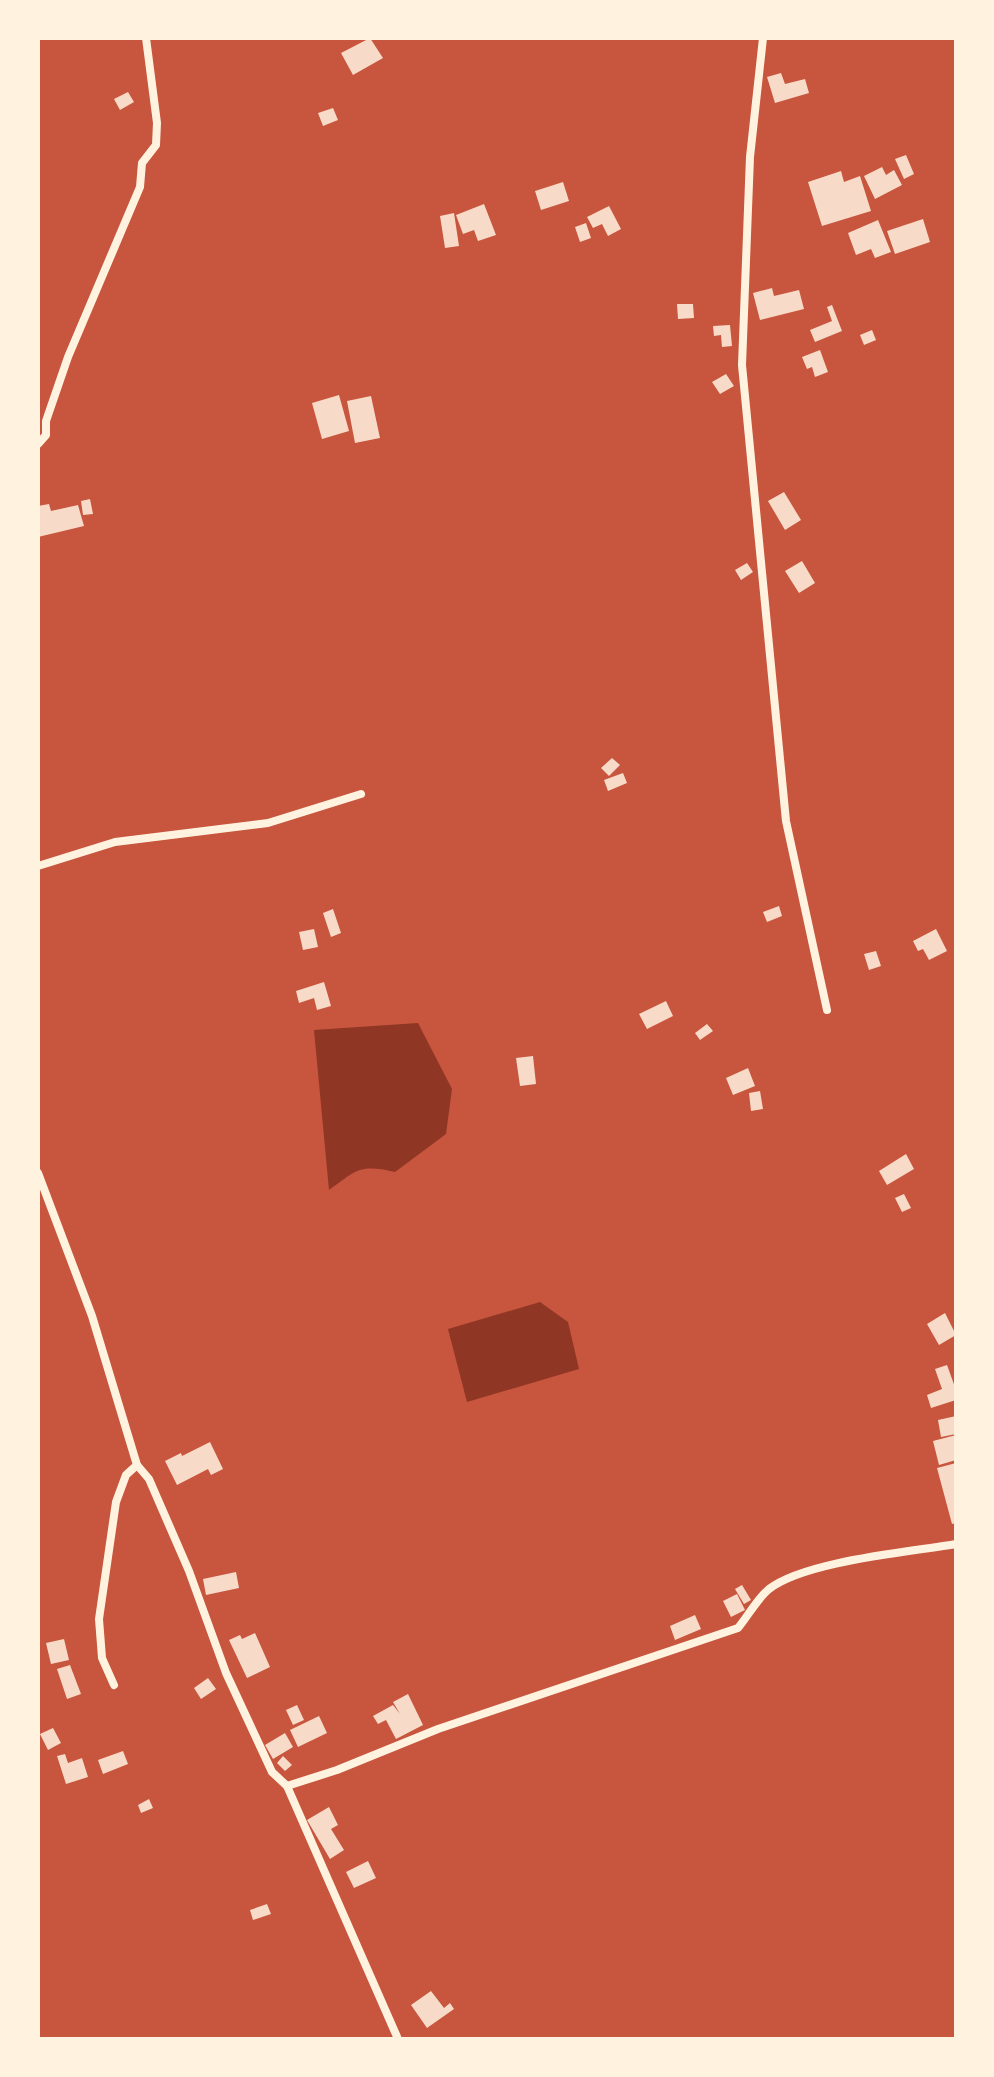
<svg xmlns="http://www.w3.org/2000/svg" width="994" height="2077" viewBox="0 0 994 2077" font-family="'Crimson Pro',serif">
  <rect width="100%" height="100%" fill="#c8553d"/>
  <!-- water -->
  <g fill="#8f3625">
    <path d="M418,1023L452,1089L446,1134L395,1172C359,1164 357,1170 329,1190L314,1030Z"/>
    <path d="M540,1302L568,1322L579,1369L467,1402L448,1329Z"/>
  </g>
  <!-- building -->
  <g fill="#f7dbc8">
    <path d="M370,38L383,58L353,75L341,53Z"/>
    <path d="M781,73L785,84L805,79L809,93L775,103L767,77Z"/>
    <path d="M128,92L134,102L120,110L114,99Z"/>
    <path d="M333,108L338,120L323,126L318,113Z"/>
    <path d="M906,155L914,174L904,179L895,159Z"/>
    <path d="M882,167L886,175L894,170L902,185L875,199L864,176Z"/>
    <path d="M841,171L844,182L860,176L871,211L822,226L808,182Z"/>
    <path d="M563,182L569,201L541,210L535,191Z"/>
    <path d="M484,204L496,235L478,241L474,230L463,234L456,215Z"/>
    <path d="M609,206L621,229L608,236L602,224L593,228L587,217Z"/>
    <path d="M454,213L459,246L445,248L440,216Z"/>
    <path d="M923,219L930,242L895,254L887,231Z"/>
    <path d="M878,220L891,252L875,258L871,249L856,255L848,233Z"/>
    <path d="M586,223L591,238L580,242L575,227Z"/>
    <path d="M772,288L774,296L799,290L804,309L760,320L753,293Z"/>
    <path d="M677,304H693L694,318L678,319Z"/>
    <path d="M832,305L842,331L815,342L810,330L832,321L827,307Z"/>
    <path d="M730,325L732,346L722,347L721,335L714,336L713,326Z"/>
    <path d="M872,330L876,340L864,345L860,335Z"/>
    <path d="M820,350L828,372L815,377L812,367L807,369L802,357Z"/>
    <path d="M726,374L734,386L720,394L712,382Z"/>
    <path d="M339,395L349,431L322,439L312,403Z"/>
    <path d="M371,396L380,438L355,443L347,401Z"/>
    <path d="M784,492L801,520L785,530L768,501Z"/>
    <path d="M90,499L93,514L83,515L81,501Z"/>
    <path d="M49,504L51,511L78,505L84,526L38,537V506Z"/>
    <path d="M802,561L815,583L799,593L785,571Z"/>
    <path d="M747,563L753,572L741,580L735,570Z"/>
    <path d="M612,758L620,765L609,776L601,768Z"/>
    <path d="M623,773L627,783L608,791L604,780Z"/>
    <path d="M779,906L782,916L767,922L763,912Z"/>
    <path d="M333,909L341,933L331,937L323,913Z"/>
    <path d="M314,929L318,947L303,950L299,932Z"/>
    <path d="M936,929L947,951L929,960L923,949L918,951L913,941Z"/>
    <path d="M876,951L881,966L869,970L864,954Z"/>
    <path d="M324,982L331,1006L317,1010L314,998L299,1003L296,991Z"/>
    <path d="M666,1001L673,1016L647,1029L639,1014Z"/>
    <path d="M707,1024L713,1031L700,1040L695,1033Z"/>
    <path d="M533,1056L536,1084L520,1086L516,1058Z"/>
    <path d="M748,1068L755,1086L733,1095L726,1078Z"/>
    <path d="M760,1091L763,1109L751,1111L749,1093Z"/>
    <path d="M906,1154L914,1169L887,1185L879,1171Z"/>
    <path d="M904,1194L911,1208L902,1212L895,1198Z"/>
    <path d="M945,1313L956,1335L939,1345L927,1324Z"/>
    <path d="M947,1365L956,1390V1400L931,1408L927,1395L942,1389L935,1369Z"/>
    <path d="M956,1416V1434L941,1437L938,1420Z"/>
    <path d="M956,1435V1460L939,1465L933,1441Z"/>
    <path d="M210,1442L223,1469L211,1475L208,1469L177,1485L165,1461L181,1453L182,1456Z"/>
    <path d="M956,1463V1523L952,1524L937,1468Z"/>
    <path d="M236,1572L239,1588L206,1595L203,1579Z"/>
    <path d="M742,1585L751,1600L744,1604L735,1589Z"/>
    <path d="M737,1594L745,1610L731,1617L723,1601Z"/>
    <path d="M695,1615L701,1629L675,1640L670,1626Z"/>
    <path d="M255,1633L270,1667L247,1678L229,1640L240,1635L242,1639Z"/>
    <path d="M64,1639L69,1660L51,1664L46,1643Z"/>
    <path d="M70,1665L81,1694L67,1699L57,1669Z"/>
    <path d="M208,1678L216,1689L201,1699L194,1688Z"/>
    <path d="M408,1694L423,1725L396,1739L386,1720L378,1724L373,1716L393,1705L400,1714L393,1702Z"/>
    <path d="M297,1705L304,1720L293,1725L286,1710Z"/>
    <path d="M319,1716L327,1733L298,1747L290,1730Z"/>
    <path d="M53,1728L61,1743L48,1750L40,1734Z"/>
    <path d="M285,1733L293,1747L273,1759L265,1745Z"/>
    <path d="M123,1751L128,1764L103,1774L98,1760Z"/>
    <path d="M65,1754L68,1763L82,1758L88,1777L66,1784L57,1756Z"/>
    <path d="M283,1756L292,1765L285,1771L277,1763Z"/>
    <path d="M149,1799L153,1808L141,1813L138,1805Z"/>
    <path d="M329,1807L338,1825L331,1829L344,1850L330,1859L307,1820Z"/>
    <path d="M368,1861L376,1878L354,1888L346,1872Z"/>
    <path d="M267,1904L271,1914L253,1920L250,1910Z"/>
    <path d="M431,1991L444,2008L450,2003L454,2009L427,2028L411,2005Z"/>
  </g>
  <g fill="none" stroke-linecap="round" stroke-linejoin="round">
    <!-- minor -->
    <g stroke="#fff3e0" stroke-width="8">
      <path d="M763,38L750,157L742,365L786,821L827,1010"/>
      <path d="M38,444L46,435V421L68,357L140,187L142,163L156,145L157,123L146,38"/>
      <path d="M38,866L115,842L268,823L361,794"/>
      <path d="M38,1173L92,1316L137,1465L149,1479L189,1571L226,1673L272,1772L287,1786L398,2039"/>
      <path d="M114,1685L102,1658L99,1619L116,1502L126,1475L137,1465"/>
      <path d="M287,1786L337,1770L438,1729L738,1628C748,1616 757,1599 769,1589C805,1561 909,1552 956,1544"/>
    </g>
  </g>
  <!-- border -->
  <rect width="994" height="2077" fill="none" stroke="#fff3e0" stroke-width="80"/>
</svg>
